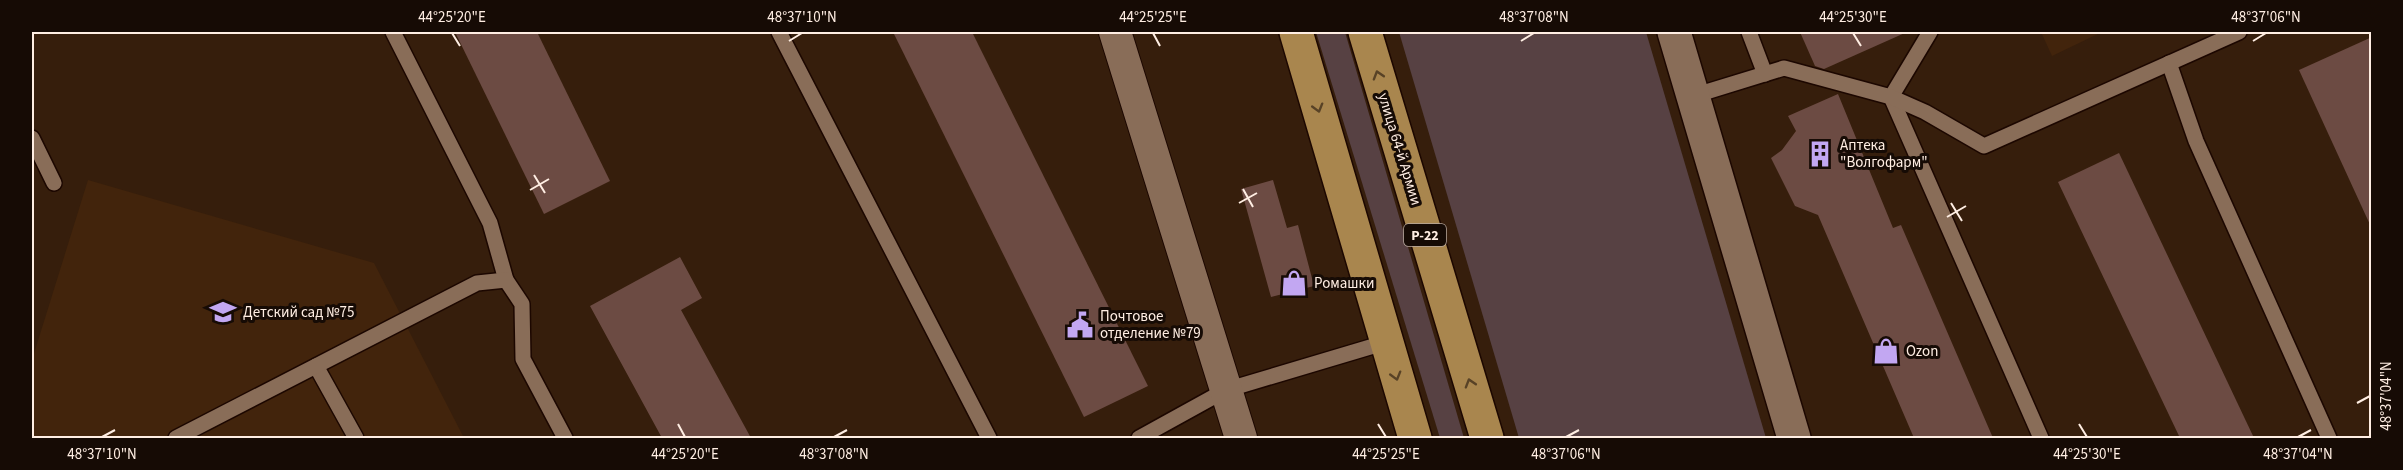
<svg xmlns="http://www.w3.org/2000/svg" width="2403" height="470" viewBox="0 0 2403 470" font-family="'Source Sans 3',sans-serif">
  <rect width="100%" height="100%" fill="#361e0c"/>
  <!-- built -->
  <g fill="#42240c">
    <path d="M2041,32H2102L2052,56Z"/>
    <path d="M88,180L374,263L464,438H32V360Z"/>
  </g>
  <!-- green -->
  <g fill="#574143">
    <path d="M1316,32H1345L1464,438H1440Z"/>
    <path d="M1399,32H1646L1766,438H1519Z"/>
  </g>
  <!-- building -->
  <g fill="#6c4b43">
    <path d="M455,32H537L610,181L544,214Z"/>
    <path d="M893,32H972L1148,386L1084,417Z"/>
    <path d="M1800,32H1907L1824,69L1815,66Z"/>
    <path d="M2372,37V229L2299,70Z"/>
    <path d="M1838,94L1893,228L1901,225L1993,438H1914L1818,215L1795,206L1771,158L1782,150L1796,131L1788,116Z"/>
    <path d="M2119,153L2254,438H2180L2058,182Z"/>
    <path d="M1273,180L1287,228L1298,225L1314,286L1271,297L1241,189Z"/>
    <path d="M680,257L702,298L681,310L751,438H662L590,306Z"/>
  </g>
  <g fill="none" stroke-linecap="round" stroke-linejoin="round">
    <!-- service casing -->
    <g stroke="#1c0700" stroke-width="18">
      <g id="service">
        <path d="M393,32L490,223L506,280"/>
        <path d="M779,32L989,438"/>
        <path d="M1749,32L1765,74"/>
        <path d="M1930,32L1891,97L2041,438"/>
        <path d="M2169,63L2196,141L2329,438"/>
        <path d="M1693,96L1784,68L1891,97L1925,112L1984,146L2239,32"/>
        <path d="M32,138L54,183"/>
        <path d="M316,366L356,438"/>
        <path d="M176,438L477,283L506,280L522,304L523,359L565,438"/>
        <path d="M1139,438L1226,390L1387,342"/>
      </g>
    </g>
    <!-- minor casing -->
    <g stroke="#1c0700" stroke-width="34">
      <path id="minor" d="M1115,32L1241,438"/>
    </g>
    <!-- tertiary casing -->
    <g stroke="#1c0700" stroke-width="36">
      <path id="tertiary" d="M1674,32L1794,438"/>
    </g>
    <!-- trunk casing -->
    <g stroke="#1c0700" stroke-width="36">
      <g id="trunk">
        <path d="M1296,32L1415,438"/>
        <path d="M1365,32L1487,438"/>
      </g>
    </g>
    <!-- service -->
    <use href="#service" stroke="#896d58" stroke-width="15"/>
    <!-- minor -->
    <use href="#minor" stroke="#896d58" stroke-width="32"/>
    <!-- tertiary -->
    <use href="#tertiary" stroke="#896d58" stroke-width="33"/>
    <!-- trunk -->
    <use href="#trunk" stroke="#a9864e" stroke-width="33"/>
  </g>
  <!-- one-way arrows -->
  <defs><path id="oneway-chevron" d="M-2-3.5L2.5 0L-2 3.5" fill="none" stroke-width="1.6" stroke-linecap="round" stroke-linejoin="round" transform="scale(1.5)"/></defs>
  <g stroke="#584226">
    <use href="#oneway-chevron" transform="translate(1378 75) rotate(-107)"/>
    <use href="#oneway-chevron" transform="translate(1318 108) rotate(74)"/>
    <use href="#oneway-chevron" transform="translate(1396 376) rotate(74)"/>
    <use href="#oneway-chevron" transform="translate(1470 383) rotate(-107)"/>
  </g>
  <!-- ticks -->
  <path fill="none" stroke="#ffeee3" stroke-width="2" d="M452,33L460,46M1153,33L1160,46M1853,33L1861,46M789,41L802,33M1521,41L1534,33M2253,41L2266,33M534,175L545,193M1243,189L1253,207M530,190L549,179M1239,203L1257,193M1951,203L1962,221M1947,217L1966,206M2357,403L2370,396M678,424L685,437M1378,424L1386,437M2079,424L2087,437M102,437L115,430M834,437L847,430M1566,437L1579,430M2298,437L2311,430"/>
  <!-- icons -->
  <defs>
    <g id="building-bare" transform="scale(2.07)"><path d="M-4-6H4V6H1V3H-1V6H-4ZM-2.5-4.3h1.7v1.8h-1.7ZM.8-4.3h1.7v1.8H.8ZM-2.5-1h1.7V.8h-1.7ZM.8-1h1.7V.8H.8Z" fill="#c2a7f2" stroke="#160b05" stroke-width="2.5" paint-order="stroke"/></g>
    <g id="shop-bare" transform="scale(2.07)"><path d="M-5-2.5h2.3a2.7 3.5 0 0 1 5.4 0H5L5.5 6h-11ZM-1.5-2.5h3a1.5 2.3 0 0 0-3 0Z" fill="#c2a7f2" stroke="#160b05" stroke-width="2.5" paint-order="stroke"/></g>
    <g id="school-bare" transform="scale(2.07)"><path d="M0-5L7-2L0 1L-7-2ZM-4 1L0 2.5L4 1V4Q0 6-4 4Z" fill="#c2a7f2" stroke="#160b05" stroke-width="2.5" paint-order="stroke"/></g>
    <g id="civic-bare" transform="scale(2.07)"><path d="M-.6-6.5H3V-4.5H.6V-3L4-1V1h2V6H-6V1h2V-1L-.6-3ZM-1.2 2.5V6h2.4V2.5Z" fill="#c2a7f2" stroke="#160b05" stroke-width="2.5" paint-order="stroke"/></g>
  </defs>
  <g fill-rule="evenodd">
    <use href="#building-bare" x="1820" y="154"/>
    <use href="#shop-bare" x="1294" y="283"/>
    <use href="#school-bare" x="223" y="312"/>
    <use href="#civic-bare" x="1080" y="325"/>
    <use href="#shop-bare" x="1886" y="351"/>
  </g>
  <g text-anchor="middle" stroke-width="6" stroke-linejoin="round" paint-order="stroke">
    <!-- shield labels -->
    <rect fill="#160b05" stroke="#b9aaa0" stroke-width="1.5" x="1404" y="224" width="42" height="22" rx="4.5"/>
    <g font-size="14" font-weight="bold" fill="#ffeee3">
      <text x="1425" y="240">Р-22</text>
    </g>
    <!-- poi labels -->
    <g font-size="15" fill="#ffeee3" stroke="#160b05" text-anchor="start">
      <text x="1840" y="150">Аптека<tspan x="1840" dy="17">"Волгофарм"</tspan></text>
      <text x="1314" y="288">Ромашки</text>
      <text x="243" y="317">Детский сад №75</text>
      <text x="1100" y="321">Почтовое<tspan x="1100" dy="17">отделение №79</tspan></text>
      <text x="1906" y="356">Ozon</text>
    </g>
    <!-- street labels -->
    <g font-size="15" fill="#ffeee3" stroke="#160b05">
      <text transform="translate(1400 149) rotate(73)" y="5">улица 64-й Армии</text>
    </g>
  </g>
  <!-- border -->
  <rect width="2403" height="470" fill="none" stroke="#160b05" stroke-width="66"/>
  <rect x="33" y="33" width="2337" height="404" fill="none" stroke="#ffeee3" stroke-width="2"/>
  <g font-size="15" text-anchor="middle" fill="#ffeee3">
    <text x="452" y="22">44°25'20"E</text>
    <text x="802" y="22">48°37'10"N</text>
    <text x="1153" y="22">44°25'25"E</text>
    <text x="1534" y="22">48°37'08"N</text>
    <text x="1853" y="22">44°25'30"E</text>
    <text x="2266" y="22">48°37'06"N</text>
    <text transform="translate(2386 396) rotate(-90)" y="5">48°37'04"N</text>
    <text x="102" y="459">48°37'10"N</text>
    <text x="685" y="459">44°25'20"E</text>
    <text x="834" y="459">48°37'08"N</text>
    <text x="1386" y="459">44°25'25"E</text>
    <text x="1566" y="459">48°37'06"N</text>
    <text x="2087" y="459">44°25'30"E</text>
    <text x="2298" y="459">48°37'04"N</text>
  </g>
</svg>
